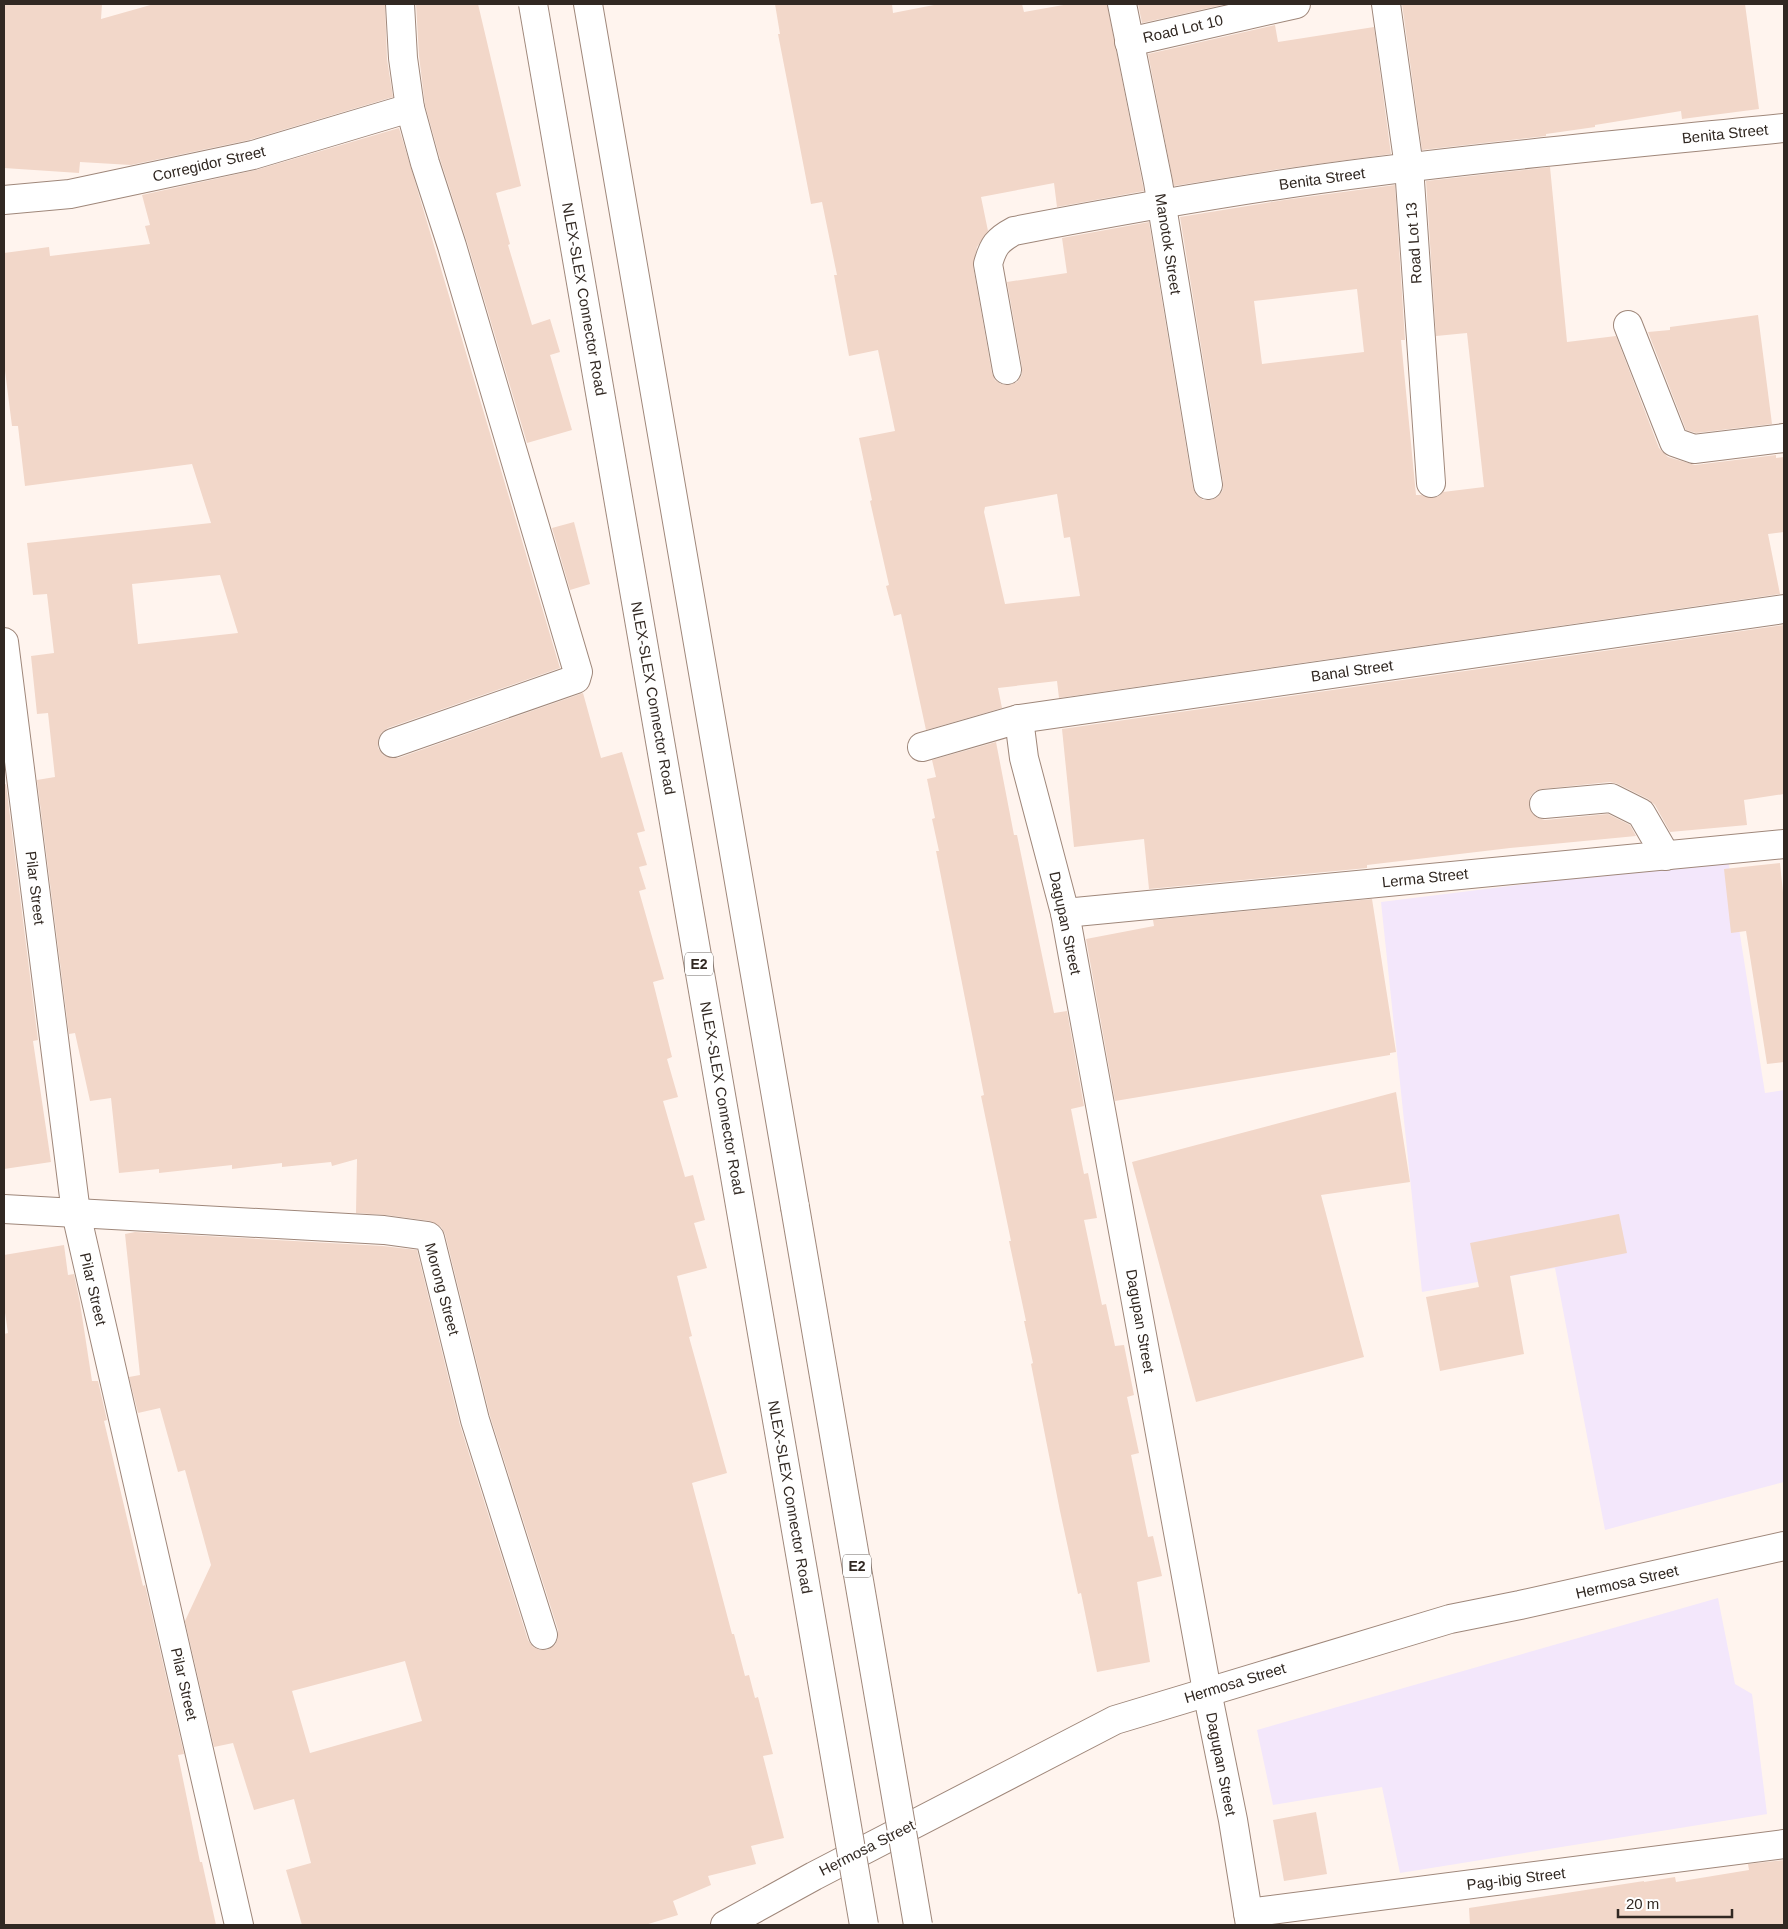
<svg xmlns="http://www.w3.org/2000/svg" width="1788" height="1929" viewBox="0 0 1788 1929" font-family="Arial,sans-serif">
  <rect width="100%" height="100%" fill="#fff4ee"/>
  <!-- industrial -->
  <g fill="#f3e7fb">
    <path d="M1728,859L1765,1093L1784,1090V1482L1605,1530L1555,1268L1422,1292L1381,902Z"/>
    <path d="M1718,1598L1735,1684L1752,1694L1767,1814L1400,1873L1382,1787L1273,1805L1257,1730Z"/>
  </g>
  <!-- building -->
  <g fill="#f2d7c9" fill-rule="evenodd">
    <path d="M4,4H102L101,19L154,4H385L387,59L393,97L249,140L131,165L80,162L79,173L4,168Z"/>
    <path d="M416,4H478L521,186L496,193L510,244L508,245L532,325L550,319L560,352L550,355L572,430L527,443L467,242L440,159L425,105L419,56Z"/>
    <path d="M775,4H892L893,13L939,4H1022L1024,12L1069,4H1107L1144,191L1057,207L1054,183L981,197L988,231L977,247L973,266L992,373L995,380L1001,384L1009,385L1017,382L1022,375V367L1007,282L1067,273L1062,238L1149,222L1193,488L1196,495L1203,500H1211L1218,497L1223,490V482L1180,217L1284,200L1395,185L1405,340H1401L1416,495H1421L1433,498L1439,496L1443,492L1484,487L1467,333L1436,336L1426,181L1550,167L1567,342L1616,336L1659,448L1668,457L1695,465L1776,455V458L1784,457V532L1768,534L1780,594L1059,698L1057,681L998,688L1002,708L926,730L901,614L894,616L886,586L889,585L870,501L872,500L859,438L895,431L878,350L849,356L834,275H837L822,202L811,204L778,34H780ZM1357,289L1364,352L1262,364L1254,301ZM1057,494L1064,538L1070,537L1080,596L1005,604L984,512L985,507Z"/>
    <path d="M1138,4H1227L1142,23Z"/>
    <path d="M1402,4H1745L1759,109L1682,119L1681,111L1595,125V127L1546,134V136L1422,150Z"/>
    <path d="M1275,25L1278,42L1374,27L1391,154L1280,169L1174,186L1148,54Z"/>
    <path d="M399,128L560,668L388,728L381,733L378,740V748L383,755L391,758H398L583,693L601,758L622,752L645,831L637,833L647,865L639,867L646,889L639,891L664,979L653,982L672,1057L667,1059L678,1097L663,1101L685,1177L693,1175L705,1220L694,1223L707,1268L677,1276L692,1336L689,1337L727,1473L692,1483L732,1634H734L745,1676L749,1675L755,1698L758,1697L773,1754L763,1756L784,1838L751,1846L756,1864L708,1876L711,1885L673,1901L678,1915L645,1925H302L286,1870L311,1863L294,1799L254,1810L233,1743L214,1747L185,1621L211,1565L185,1470L178,1472L160,1408L138,1413L129,1377L140,1375L125,1234L135,1232L383,1246L417,1250L460,1425L528,1640L533,1647L540,1650H547L555,1645L558,1638V1630L490,1416L445,1234L441,1227L430,1221L386,1215L356,1213L357,1159L332,1166L331,1162L282,1167V1163L232,1169V1165L159,1173V1169L119,1173L111,1098L90,1101L75,1033L69,1034L37,780L55,777L48,713L37,714L31,656L54,653L47,594L33,595L27,543L211,523L192,464L25,486L18,426H12L4,363V253L49,247L50,256L150,244L145,226L150,225L142,195L256,170ZM220,575L238,633L138,644L132,584ZM405,1661L422,1721L310,1753L292,1691Z"/>
    <path d="M1758,315L1772,424L1696,433L1686,430L1648,332L1670,330V327Z"/>
    <path d="M574,522L590,584L570,590L552,528Z"/>
    <path d="M1784,625V794L1744,800L1747,825L1670,832L1655,805L1648,799L1618,784L1610,782L1542,789L1535,791L1530,797L1529,806L1532,813L1538,818L1545,820L1608,814L1630,825L1636,836L1510,848L1367,865V868L1149,889L1144,839L1074,847L1062,729Z"/>
    <path d="M996,742L1014,835H1017L1054,1013L1067,1011L1084,1106L1071,1109L1084,1174L1088,1173L1097,1218L1084,1220L1102,1305L1106,1304L1115,1346L1124,1345L1134,1395L1127,1397L1139,1453L1131,1455L1148,1537L1153,1536L1162,1576L1137,1582L1150,1662L1097,1672L1081,1593L1078,1594L1060,1511L1031,1364L1033,1363L1024,1321H1026L1009,1241H1011L981,1096L984,1095L936,851H939L932,819L935,818L927,779L936,777L932,760Z"/>
    <path d="M6,784L38,1040L33,1041L51,1162L4,1169V785Z"/>
    <path d="M1780,863L1784,902V1062L1767,1064L1746,931L1731,933L1724,869Z"/>
    <path d="M1372,899L1396,1052L1390,1053V1055L1115,1101L1086,939L1154,926L1153,920Z"/>
    <path d="M1396,1092L1410,1182L1321,1195L1364,1357L1196,1402L1132,1162Z"/>
    <path d="M1619,1214L1627,1253L1510,1276L1524,1354L1440,1371L1426,1297L1479,1287L1470,1243Z"/>
    <path d="M64,1245L68,1275L74,1274L80,1303L92,1381H98L107,1420L104,1421L143,1586L145,1585L184,1754L178,1755L200,1862H202L216,1925H4V1334L8,1333L4,1306V1255Z"/>
    <path d="M1316,1812L1327,1874L1284,1881L1273,1820Z"/>
    <path d="M1784,1860V1925H1470L1469,1908L1644,1881V1882L1675,1877L1676,1882L1749,1870L1748,1864Z"/>
  </g>
  <g fill="none" stroke-linecap="round" stroke-linejoin="round">
    <!-- minor casing -->
    <g stroke="#9f877a" stroke-width="30">
      <g id="minor">
        <path d="M1122,4L1158,182L1208,485"/>
        <path d="M1386,4L1409,167L1431,483"/>
        <path d="M1129,42L1296,4"/>
        <path d="M4,200L70,194L253,155L410,108"/>
        <path d="M1628,325L1674,442L1694,449L1784,438"/>
        <path d="M1007,370L988,264C993,246 997,240 1014,231C1133,208 1252,187 1372,172C1509,154 1647,142 1784,128"/>
        <path d="M4,642L76,1213L239,1925"/>
        <path d="M1019,719L1024,758L1065,913L1207,1691L1233,1820L1250,1925"/>
        <path d="M393,743L576,679L578,672L452,246L425,163L410,108L403,58L400,4"/>
        <path d="M922,747L1019,719L1784,609"/>
        <path d="M1544,804L1611,798L1641,813L1666,856"/>
        <path d="M1065,913L1784,844"/>
        <path d="M4,1209L384,1230L428,1236L430,1238L475,1420L543,1635"/>
        <path d="M1248,1913L1784,1844"/>
        <path d="M725,1925L814,1876L1115,1720L1450,1619L1520,1605L1784,1546"/>
      </g>
    </g>
    <!-- highway casing -->
    <g stroke="#9f877a" stroke-width="30">
      <path id="highway" d="M588,4L795,1207"/>
    </g>
    <!-- minor -->
    <use href="#minor" stroke="#fff" stroke-width="28"/>
    <!-- highway -->
    <use href="#highway" stroke="#fff" stroke-width="28"/>
    <!-- highway-bridge casing -->
    <g stroke="#9f877a" stroke-width="30" stroke-linecap="butt">
      <g id="highway-bridge">
        <path d="M533,4L864,1925"/>
        <path d="M795,1207L918,1925"/>
      </g>
    </g>
    <!-- highway-bridge -->
    <use href="#highway-bridge" stroke="#fff" stroke-width="28"/>
  </g>
  <g text-anchor="middle" stroke-width="4.5" stroke-linejoin="round" paint-order="stroke">
    <!-- shield labels -->
    <g fill="#fff" stroke="#6f6864" stroke-width="1">
      <rect x="685" y="952.5" width="28" height="23" rx="4"/>
      <rect x="843" y="1554.5" width="28" height="23" rx="4"/>
    </g>
    <g font-size="14" font-weight="bold" fill="#312822">
      <text x="699" y="969">E2</text>
      <text x="857" y="1571">E2</text>
    </g>
    <!-- street labels -->
    <g font-size="15" fill="#312822" stroke="#fff">
      <text transform="translate(1183 29) rotate(-13)" y="5">Road Lot 10</text>
      <text transform="translate(1725 134) rotate(-6)" y="5">Benita Street</text>
      <text transform="translate(209 164) rotate(-13)" y="5">Corregidor Street</text>
      <text transform="translate(1322 179) rotate(-8)" y="5">Benita Street</text>
      <text transform="translate(1414 243) rotate(-94)" y="5">Road Lot 13</text>
      <text transform="translate(1168 244) rotate(81)" y="5">Manotok Street</text>
      <text transform="translate(584 299) rotate(80)" y="5">NLEX-SLEX Connector Road</text>
      <text transform="translate(1352 671) rotate(-8)" y="5">Banal Street</text>
      <text transform="translate(653 698) rotate(80)" y="5">NLEX-SLEX Connector Road</text>
      <text transform="translate(1425 878) rotate(-6)" y="5">Lerma Street</text>
      <text transform="translate(35 888) rotate(83)" y="5">Pilar Street</text>
      <text transform="translate(1065 923) rotate(78)" y="5">Dagupan Street</text>
      <text transform="translate(722 1098) rotate(80)" y="5">NLEX-SLEX Connector Road</text>
      <text transform="translate(93 1289) rotate(77)" y="5">Pilar Street</text>
      <text transform="translate(442 1289) rotate(75)" y="5">Morong Street</text>
      <text transform="translate(1140 1321) rotate(80)" y="5">Dagupan Street</text>
      <text transform="translate(790 1497) rotate(80)" y="5">NLEX-SLEX Connector Road</text>
      <text transform="translate(1627 1582) rotate(-13)" y="5">Hermosa Street</text>
      <text transform="translate(1235 1683) rotate(-17)" y="5">Hermosa Street</text>
      <text transform="translate(184 1684) rotate(77)" y="5">Pilar Street</text>
      <text transform="translate(1221 1764) rotate(79)" y="5">Dagupan Street</text>
      <text transform="translate(867 1848) rotate(-27)" y="5">Hermosa Street</text>
      <text transform="translate(1516 1879) rotate(-7)" y="5">Pag-ibig Street</text>
    </g>
  </g>
  <!-- border -->
  <rect width="1788" height="1929" fill="none" stroke="#312822" stroke-width="10"/>
  <!-- scale -->
  <path d="M1618 1909v8h114v-8" fill="none" stroke="#312822" stroke-width="2.5"/>
  <text x="1626" y="1909" font-size="15" fill="#312822" stroke="#ffffff" stroke-width="4" paint-order="stroke">20 m</text>
</svg>
